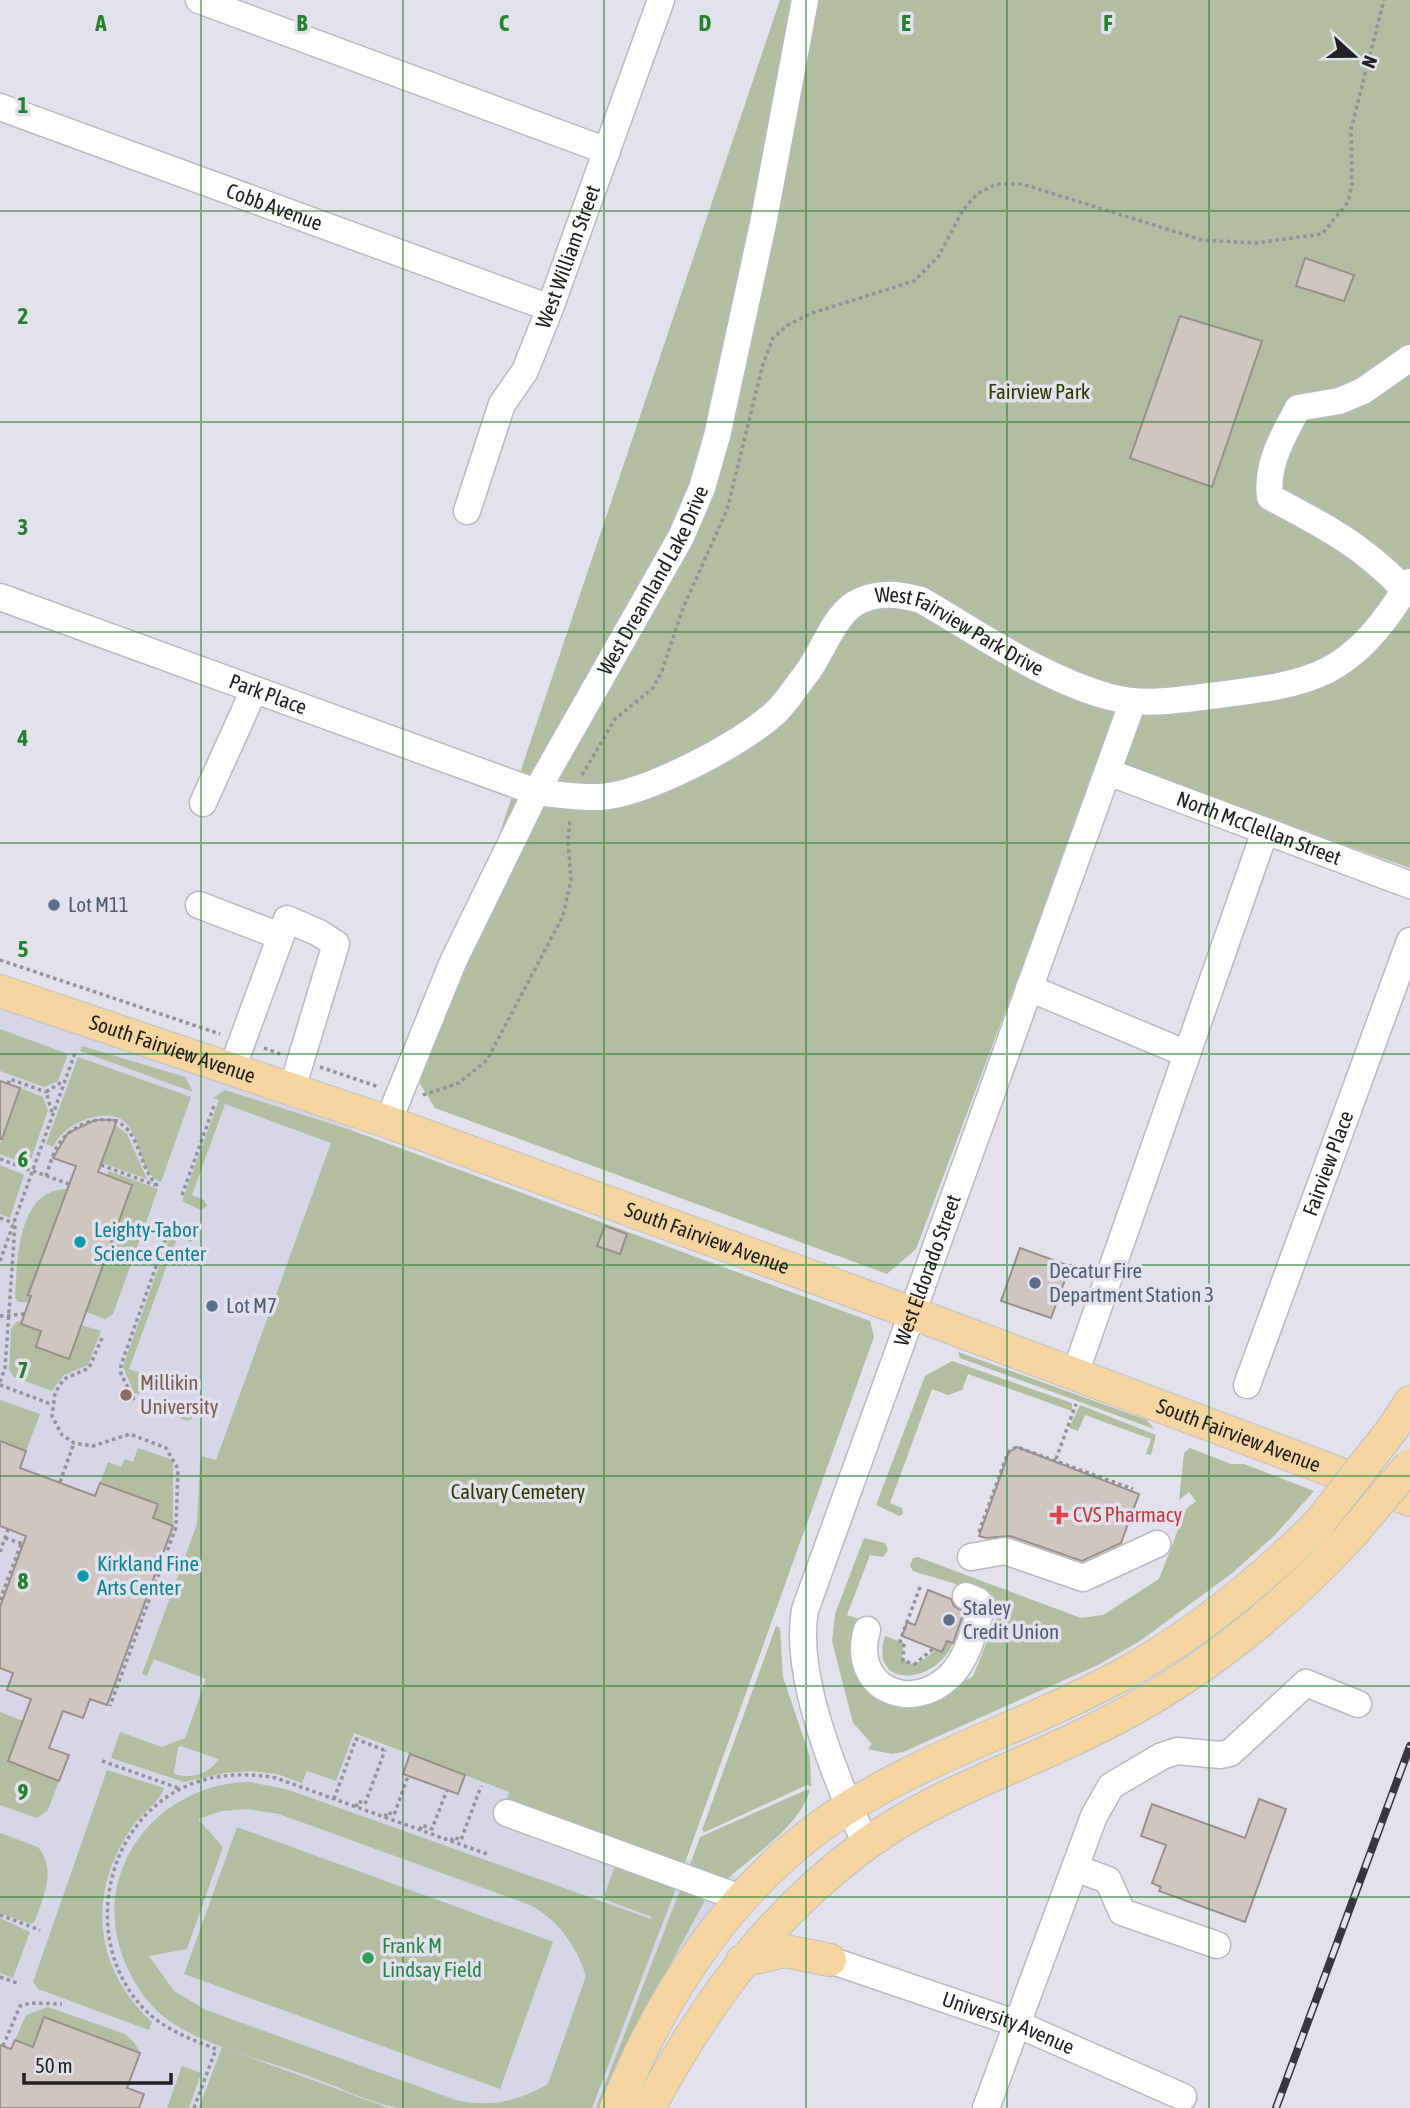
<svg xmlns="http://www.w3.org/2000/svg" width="1410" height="2108" viewBox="0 0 1410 2108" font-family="'Asap Condensed',sans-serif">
  <rect width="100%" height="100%" fill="#e3e2ec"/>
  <!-- built -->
  <path fill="#d7d6e7" d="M0,991L356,1115L154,1659L757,1885L616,2108H0Z"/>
  <!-- green -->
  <g fill="#b3bda2" fill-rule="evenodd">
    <path d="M780,0H1410V868L1100,759L916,1249L887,1274L435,1108L417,1079Z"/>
    <path d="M0,1029L68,1054L58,1081L44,1087L0,1071Z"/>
    <path d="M82,1046L185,1077L193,1092L80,1051Z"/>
    <path d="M78,1057L191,1097L161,1182C129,1170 149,1099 87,1119C72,1124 60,1133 53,1147L46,1144Z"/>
    <path d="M20,1088L43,1097L48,1110L30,1162L26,1164L0,1154V1144Z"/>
    <path d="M225,1090L351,1130L870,1321L874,1337L682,1871L505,1805L509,1792L354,1733L336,1781L307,1771L302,1783L277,1774L250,1771L224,1773L184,1782L111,1758L120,1732L162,1747L185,1738L206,1679L154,1659L147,1676L142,1674L197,1524L200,1462L202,1456L216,1460L331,1143L225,1104L192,1195L204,1200L207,1206L201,1210L182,1201L219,1100L213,1098ZM181,1746L218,1759V1760C207,1775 192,1779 174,1774L178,1747Z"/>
    <path d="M115,1125L127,1134L147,1179L102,1163Z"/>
    <path d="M0,1165L24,1175L10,1218L0,1214Z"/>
    <path d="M109,1171L158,1189L113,1314L105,1319L86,1312L132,1185L107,1175Z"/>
    <path d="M67,1189L28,1295L31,1296L29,1302H18L15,1298C17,1263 17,1189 67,1189Z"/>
    <path d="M174,1225L193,1230L196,1237L191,1242L177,1238L129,1369L146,1375L139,1394L134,1393L123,1366Z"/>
    <path d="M22,1321V1324L41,1331L36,1347L69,1358L81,1325L101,1331L88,1365L64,1375L52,1391L14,1377L9,1370L11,1329L16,1322Z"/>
    <path d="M958,1352L1147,1420L1154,1429L960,1358Z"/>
    <path d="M952,1361L1072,1403V1411L968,1374L962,1390L948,1395L932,1389L890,1503L902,1508L903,1514L899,1516L876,1505L925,1376Z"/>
    <path d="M163,1399L191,1409L192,1419L187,1421L159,1410L156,1403Z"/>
    <path d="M0,1400L40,1414L26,1451L0,1441Z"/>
    <path d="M1080,1405L1156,1435L1151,1455L1146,1454L1151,1439L1085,1415L1078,1431L1069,1428Z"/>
    <path d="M138,1448L173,1460V1526L153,1518L157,1504L100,1483L108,1462L121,1467L125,1459L133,1462Z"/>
    <path d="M1190,1448L1231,1464H1244L1314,1491L1275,1535L1231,1574L1140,1641L1098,1665L903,1752L892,1754L868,1749L872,1744L853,1723L832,1641L835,1614L864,1538L885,1543L888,1550L883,1557L870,1555L847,1615L862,1620L866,1675L947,1692L973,1676L996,1620C993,1588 938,1580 913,1571L910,1566L913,1558L918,1557L1081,1618L1103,1615L1159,1579L1186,1509L1196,1501L1189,1492L1179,1500L1184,1453Z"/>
    <path d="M776,1626L780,1628L783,1677L810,1757L811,1786L807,1785L705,1832L702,1830Z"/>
    <path d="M885,1636L904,1643L902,1657L909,1664L922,1661L947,1641L953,1643C935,1686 868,1689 885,1636Z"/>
    <path d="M0,1712L23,1721L8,1761L59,1781L48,1810L37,1818L0,1805Z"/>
    <path d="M107,1770L164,1788C158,1805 139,1815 130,1830C87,1895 94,1969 152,2022L149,2030L38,1989L33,1982Z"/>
    <path d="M250,1782L289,1790L651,1919L652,1917L603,1899L617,1861L678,1883L592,2108C546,2108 500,2108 454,2108C436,2108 413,2108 396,2108C367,2101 338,2087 311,2077C265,2060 209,2048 168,2020C151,2008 138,1990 129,1971C83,1880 153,1783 250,1782ZM247,1809L279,1814L530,1905C559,1921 576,1945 586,1976L548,2084C519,2101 490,2108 456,2100L206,2010L174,1991L149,1956L187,1949L223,1847L198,1819L222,1811Z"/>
    <path d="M806,1790H810C799,1827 754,1855 726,1880L687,1873L700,1837Z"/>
    <path d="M237,1827L553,1942L500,2089L184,1974Z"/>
    <path d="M0,1833L38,1847C57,1869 43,1898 35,1921L31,1924L0,1913Z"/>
    <path d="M682,1885L704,1898V1902L628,2043L603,2108H596Z"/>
    <path d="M0,1918L30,1932L13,1978L0,1973Z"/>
    <path d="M48,2007L125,2034L134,2042L140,2053L44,2018L33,2047L15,2040L26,2015Z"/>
    <path d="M222,2047L389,2108H199Z"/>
    <path d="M182,2066L201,2073L189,2108H167Z"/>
  </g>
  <!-- building -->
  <g fill="#d0c6c1" stroke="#99908b" stroke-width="2">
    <path d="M1305,258L1354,275L1344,301L1296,286Z"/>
    <path d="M1180,316L1262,341L1212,487L1130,458Z"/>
    <path d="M0,1081L20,1088L2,1139H0Z"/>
    <path d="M95,1120H117L98,1172L132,1185L69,1359L36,1347L41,1331L21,1324L31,1296L28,1295L76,1166L53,1158L68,1133Z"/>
    <path d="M605,1226L627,1234L620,1254L597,1246Z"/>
    <path d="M1020,1248L1070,1266L1051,1318L1001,1301Z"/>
    <path d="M0,1441L26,1451L20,1468L95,1496L100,1483L158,1504L153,1518L173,1526L107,1705L90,1699L83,1718L63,1711L49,1748L69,1755L59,1781L8,1761L31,1699L7,1690L13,1673L0,1668V1607L26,1536L0,1526Z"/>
    <path d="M1017,1447L1139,1494L1121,1543L1082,1561L1010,1536L986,1538L979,1536L1009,1452Z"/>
    <path d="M928,1590L951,1599L954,1606L964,1612L953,1643L947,1641L942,1652L902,1636L907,1622L915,1625Z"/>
    <path d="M410,1754L465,1775L458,1794L403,1774Z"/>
    <path d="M1259,1799L1286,1809L1245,1922L1159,1891L1161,1887L1152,1883L1166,1845L1141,1836L1152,1804L1245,1838Z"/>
    <path d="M44,2017L140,2053L127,2088L144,2094L139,2108H0V2045L11,2049L15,2040L33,2047Z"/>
  </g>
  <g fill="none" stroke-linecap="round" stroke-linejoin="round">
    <!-- minor casing -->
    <g stroke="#bab9c2" stroke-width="29">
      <g id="minor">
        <path d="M199,0L607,151"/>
        <path id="s1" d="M0,107L550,308"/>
        <path id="s2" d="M467,511L502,404L525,371L550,308L661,0"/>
        <path d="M1405,590C1362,545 1325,526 1270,497C1266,464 1283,436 1298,408L1339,401L1363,391L1410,358"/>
        <path id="s3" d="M0,597L536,792C556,794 579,798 600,797C646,794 742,744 776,712C787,701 796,687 806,674C822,654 832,619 854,604C875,591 899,594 921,600C980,634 1043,679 1110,697C1143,706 1176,700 1210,696C1317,683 1350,678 1410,582"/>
        <path id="s4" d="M1108,772L1410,885"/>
        <path d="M203,803L254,690"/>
        <path d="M199,905L280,936"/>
        <path d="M1029,988L1187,1054"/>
        <path d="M232,1069L287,919L319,933L336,944L292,1089"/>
        <path id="s5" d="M388,1122L453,962L536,792L681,537L702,488L717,436L763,224L805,0"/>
        <path d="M1075,1374L1265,831"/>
        <path id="s6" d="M1247,1385L1410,941"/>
        <path d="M971,1557L1005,1551L1083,1578L1157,1544"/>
        <path d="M867,1630C850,1687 910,1715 950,1676C967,1660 975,1628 982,1606L978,1601L966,1596"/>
        <path d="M507,1813L743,1899"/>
        <path id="s7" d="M866,1844C837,1782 793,1678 805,1610L1133,701"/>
        <path d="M1075,1868L1108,1880L1122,1912L1217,1945"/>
        <path id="s8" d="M830,1960L1015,2023L1183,2097"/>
        <path d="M986,2108L1094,1816L1111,1786L1162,1756L1177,1751L1220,1755L1230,1753L1306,1683L1358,1704"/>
      </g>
    </g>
    <!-- major casing -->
    <g stroke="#c1c1c2" stroke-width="34">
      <g id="major">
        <path id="s9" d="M0,991L388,1122L912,1313L1410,1500"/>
        <path d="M1394,1427L1410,1402"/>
        <path d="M742,1961L785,1951L830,1960"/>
        <path d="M616,2108C660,1999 725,1896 822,1825C913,1759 1022,1729 1120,1676C1195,1635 1260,1582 1320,1522"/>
        <path d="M649,2108C706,2002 768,1917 865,1845C931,1796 1014,1769 1087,1733C1188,1685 1276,1616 1352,1534"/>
      </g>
    </g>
    <!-- path -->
    <g stroke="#939299" stroke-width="3.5" stroke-dasharray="3.5 3.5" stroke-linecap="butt">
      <path d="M582,775L615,719L653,688L662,671L683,608L727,510L763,364L773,338L788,325L812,313L914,281L938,257L963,210L977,194L996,184H1022L1202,240L1256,243L1322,234L1348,202L1352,184L1351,129L1384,0"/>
      <path d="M0,960L220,1034"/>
      <path d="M264,1048L280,1054"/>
      <path d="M320,1067L379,1087"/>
      <path d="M8,1084L10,1079L46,1092"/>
      <path d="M423,1095L459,1083L487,1060L563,916L571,880L568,841L570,819"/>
      <path d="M52,1112L46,1092L63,1081"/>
      <path d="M0,1159L69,1184"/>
      <path d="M101,1165L155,1185"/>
      <path d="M46,1176C50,1164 53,1151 61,1141C75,1122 111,1110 128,1130C142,1148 141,1171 159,1187"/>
      <path d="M182,1195L215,1103"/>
      <path d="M0,1218L14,1223"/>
      <path d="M0,1261L75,1053"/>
      <path d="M0,1316L25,1314"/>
      <path d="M102,1338L89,1368L64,1379L55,1393L52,1416L62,1435L74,1443L93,1446L130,1434L166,1448L178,1469L176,1527L110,1706"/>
      <path d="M0,1382L5,1368L15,1225"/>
      <path d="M0,1385L51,1404"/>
      <path d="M134,1400L121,1374V1365L170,1227"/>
      <path d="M1056,1459L1076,1404"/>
      <path d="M60,1482L74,1443"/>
      <path d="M979,1532L1007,1455L1010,1450L1017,1447L1133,1489"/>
      <path d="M5,1538L23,1544"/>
      <path d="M0,1552L8,1529"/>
      <path d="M920,1587L900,1641L904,1643L903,1661L915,1664L934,1648"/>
      <path d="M0,1600L21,1544"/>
      <path d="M102,1761L181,1789"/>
      <path d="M334,1799L356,1739L384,1750"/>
      <path d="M356,1807L358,1801L365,1804L385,1750"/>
      <path d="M385,1817L387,1812L394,1815L408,1776"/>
      <path d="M420,1830L422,1825L432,1829L447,1790"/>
      <path d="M451,1841L453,1837L461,1840L481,1786"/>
      <path d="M0,1915L40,1930"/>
      <path d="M0,1977L20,1984"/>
      <path d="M3,2046L20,2006L31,2003L62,2004"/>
      <path d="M194,2108L216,2049C190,2039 166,2030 146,2011C82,1947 100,1829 182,1788C211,1774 245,1772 276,1778L487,1854"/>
    </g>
    <!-- minor -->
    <use href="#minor" stroke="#fff" stroke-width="26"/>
    <!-- major -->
    <use href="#major" stroke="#f6d6a0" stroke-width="32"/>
    <!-- rail casing -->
    <g stroke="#38383c" stroke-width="8">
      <path id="rail" d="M1276,2108L1410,1746"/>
    </g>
    <!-- rail -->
    <use href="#rail" stroke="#e3e2ec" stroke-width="5" stroke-dasharray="16" stroke-linecap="butt"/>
    <!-- major-bridge casing -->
    <g stroke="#c1c1c2" stroke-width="34" stroke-linecap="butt">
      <g id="major-bridge">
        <path d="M1320,1522L1394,1427"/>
        <path d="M1352,1534L1410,1465"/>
      </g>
    </g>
    <!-- major-bridge -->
    <use href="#major-bridge" stroke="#f6d6a0" stroke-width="32"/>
  </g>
  <!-- grid -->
  <path fill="none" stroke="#268131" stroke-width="2" stroke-opacity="0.55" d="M201,0V2108M403,0V2108M604,0V2108M806,0V2108M1007,0V2108M1209,0V2108M0,211H1410M0,422H1410M0,632H1410M0,843H1410M0,1054H1410M0,1265H1410M0,1476H1410M0,1686H1410M0,1897H1410"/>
  <!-- markers -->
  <g fill="#5c6f8a" stroke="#e3e2ec" stroke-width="2.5">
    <circle cx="54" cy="905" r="7"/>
    <circle cx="1035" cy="1283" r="7"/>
    <circle cx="212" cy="1306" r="7"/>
    <circle cx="949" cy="1620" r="7"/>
  </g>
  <g fill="#0f9aa8" stroke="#e3e2ec" stroke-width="2.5">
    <circle cx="80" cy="1242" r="7"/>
    <circle cx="83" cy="1576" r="7"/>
  </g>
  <circle fill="#8d6e63" stroke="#e3e2ec" stroke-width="2.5" cx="126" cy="1395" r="7"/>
  <path fill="#e0444e" stroke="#e3e2ec" stroke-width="2.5" d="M1055.5 1504.5h7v7h7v7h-7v7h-7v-7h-7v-7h7z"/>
  <circle fill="#2e9e5b" stroke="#e3e2ec" stroke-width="2.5" cx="368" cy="1958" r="7"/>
  <g text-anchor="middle" stroke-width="7" stroke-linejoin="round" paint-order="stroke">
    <!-- street labels -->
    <g font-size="21" fill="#212124" stroke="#e3e2ec">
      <text dy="7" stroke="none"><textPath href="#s1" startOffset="292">Cobb Avenue</textPath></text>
      <text dy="7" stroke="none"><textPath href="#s2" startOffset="275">West William Street</textPath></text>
      <text dy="7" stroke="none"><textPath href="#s5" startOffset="604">West Dreamland Lake Drive</textPath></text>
      <text dy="7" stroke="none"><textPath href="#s3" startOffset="1082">West Fairview Park Drive</textPath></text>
      <text dy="7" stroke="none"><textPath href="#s3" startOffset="285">Park Place</textPath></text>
      <text dy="7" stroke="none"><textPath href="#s4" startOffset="161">North McClellan Street</textPath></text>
      <text dy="7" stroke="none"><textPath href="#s9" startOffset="182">South Fairview Avenue</textPath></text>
      <text dy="7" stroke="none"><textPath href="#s6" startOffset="236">Fairview Place</textPath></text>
      <text dy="7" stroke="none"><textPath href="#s9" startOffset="749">South Fairview Avenue</textPath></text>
      <text dy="7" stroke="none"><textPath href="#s7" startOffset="606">West Eldorado Street</textPath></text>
      <text dy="7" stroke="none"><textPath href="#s9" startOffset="1316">South Fairview Avenue</textPath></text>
      <text dy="7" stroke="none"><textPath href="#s8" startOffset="189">University Avenue</textPath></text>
    </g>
    <!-- park labels -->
    <g font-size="21" fill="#2c3a00" stroke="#e3e2ec">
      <text x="1039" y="399">Fairview Park</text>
      <text x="518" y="1499">Calvary Cemetery</text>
    </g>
    <!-- service labels -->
    <g font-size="21" fill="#4e5e75" stroke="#e3e2ec" text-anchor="start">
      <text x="68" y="912">Lot M11</text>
      <text x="1049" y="1278">Decatur Fire<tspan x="1049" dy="24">Department Station 3</tspan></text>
      <text x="226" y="1313">Lot M7</text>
      <text x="963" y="1615">Staley<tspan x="963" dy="24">Credit Union</tspan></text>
    </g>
    <!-- culture labels -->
    <g font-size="21" fill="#0d838f" stroke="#e3e2ec" text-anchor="start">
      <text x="94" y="1237">Leighty-Tabor<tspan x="94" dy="24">Science Center</tspan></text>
      <text x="97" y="1571">Kirkland Fine<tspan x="97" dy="24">Arts Center</tspan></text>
    </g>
    <!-- education labels -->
    <g font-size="21" fill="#785e54" stroke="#e3e2ec" text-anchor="start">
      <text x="140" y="1390">Millikin<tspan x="140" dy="24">University</tspan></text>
    </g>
    <!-- health labels -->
    <g font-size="21" fill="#be3a42" stroke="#e3e2ec" text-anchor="start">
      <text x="1073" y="1522">CVS Pharmacy</text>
    </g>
    <!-- leisure labels -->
    <g font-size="21" fill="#27864d" stroke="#e3e2ec" text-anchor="start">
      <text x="382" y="1953">Frank M<tspan x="382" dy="24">Lindsay Field</tspan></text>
    </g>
  </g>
  <g font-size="23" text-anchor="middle" font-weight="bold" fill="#268131" stroke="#e3e2ec" stroke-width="7" stroke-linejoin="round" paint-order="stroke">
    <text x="101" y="31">A</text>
    <text x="302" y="31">B</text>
    <text x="504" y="31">C</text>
    <text x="705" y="31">D</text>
    <text x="906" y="31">E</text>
    <text x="1108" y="31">F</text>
    <text x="23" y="113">1</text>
    <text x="23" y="324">2</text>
    <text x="23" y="535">3</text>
    <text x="23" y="746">4</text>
    <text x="23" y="957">5</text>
    <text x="23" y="1167">6</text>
    <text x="23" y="1378">7</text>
    <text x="23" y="1589">8</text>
    <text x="23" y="1800">9</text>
  </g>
  <!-- north arrow -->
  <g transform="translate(1354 56) rotate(111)" stroke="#e3e2ec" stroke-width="5" paint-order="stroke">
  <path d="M0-5L12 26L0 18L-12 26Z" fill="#212124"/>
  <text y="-10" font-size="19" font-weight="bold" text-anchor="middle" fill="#212124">N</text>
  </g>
  <!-- scale -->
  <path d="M24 2073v10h147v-10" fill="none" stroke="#212124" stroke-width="3.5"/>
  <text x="35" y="2073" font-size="21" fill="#212124" stroke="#e3e2ec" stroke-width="5" paint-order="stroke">50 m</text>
</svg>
